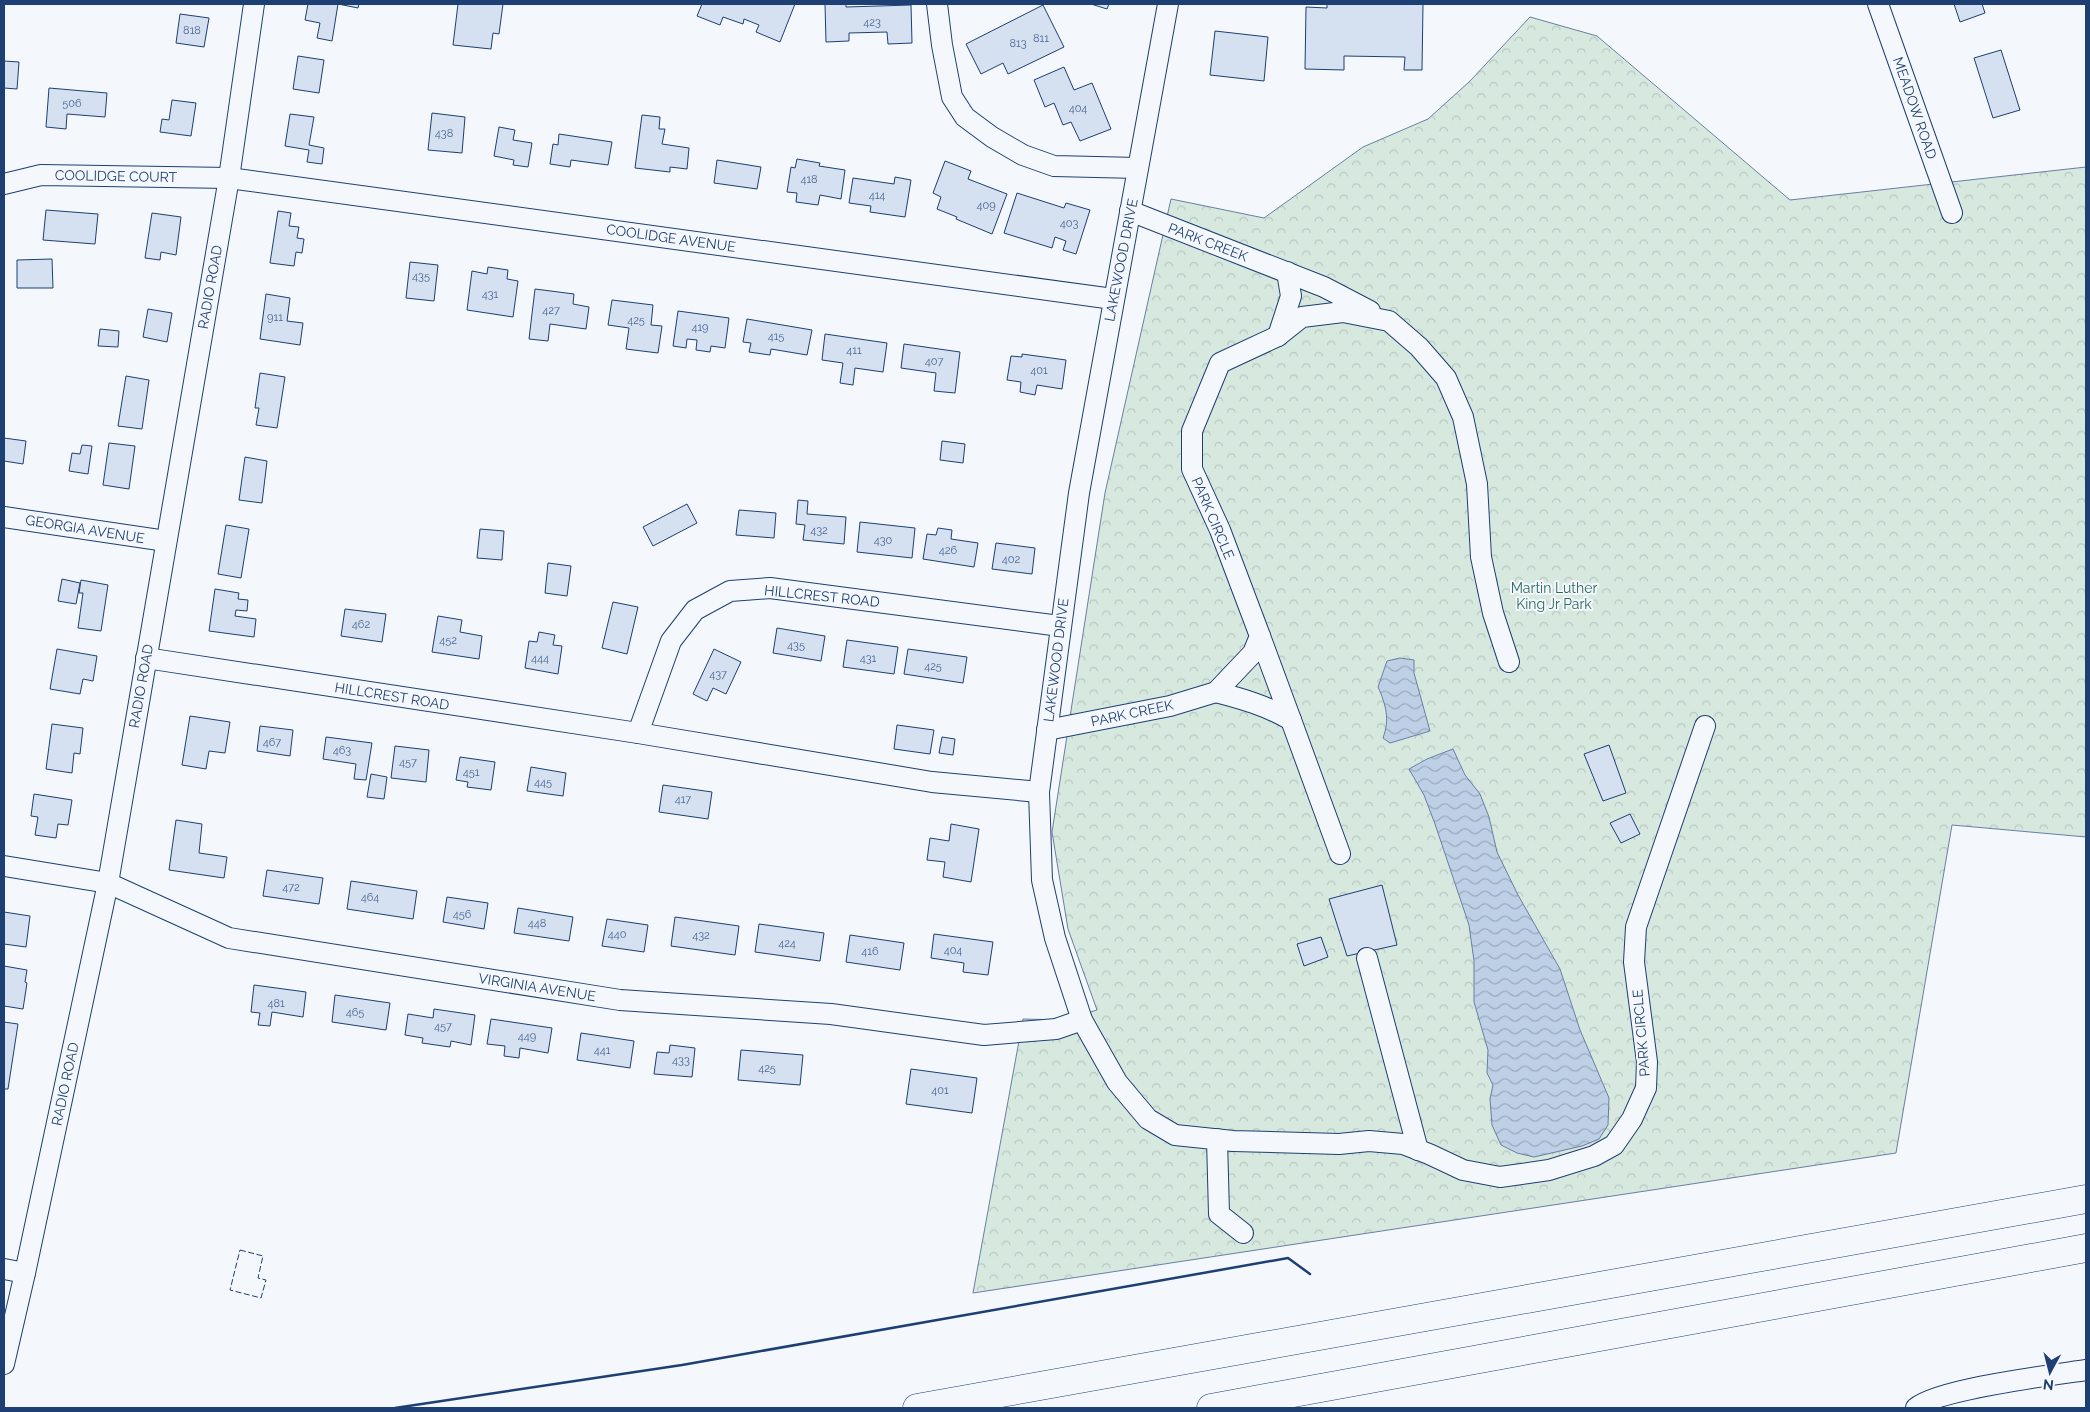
<svg xmlns="http://www.w3.org/2000/svg" width="2090" height="1412" viewBox="0 0 2090 1412" font-family="Raleway,sans-serif">
  <defs>
    <pattern id="forest-crowns" width="20" height="18" patternUnits="userSpaceOnUse" patternTransform="scale(1.25)"><rect width="20" height="18" fill="#d7e8df"/><path d="M2 6a3 3 0 1 1 6 0M12 15a3 3 0 1 1 6 0" fill="none" stroke="#b8c8c3"/></pattern>
    <pattern id="water-waves" width="16" height="10" patternUnits="userSpaceOnUse" patternTransform="scale(1.25)"><rect width="16" height="10" fill="#bed0e5"/><path d="M0 5q4-4 8 0t8 0" fill="none" stroke="#9aaabe"/></pattern>
  </defs>
  <rect width="100%" height="100%" fill="#f4f7fb"/>
  <!-- forest -->
  <path fill="url(#forest-crowns)" stroke="#687fa3" d="M1530,17L1597,36L1790,200L2086,167V837L1952,825L1896,1153L973,1293L1023,1019L1064,1020L1097,1010L1068,929L1052,832L1105,493L1171,199L1264,218L1363,147L1428,119L1470,81Z"/>
  <!-- water -->
  <g fill="url(#water-waves)" stroke="#687fa3">
    <path d="M1400,658L1414,660V673L1430,731L1390,743L1383,738C1390,719 1386,705 1378,687L1387,661Z"/>
    <path d="M1453,749L1465,775L1480,794L1489,817L1497,852L1518,895L1560,969L1580,1030L1609,1098L1608,1125L1599,1139L1582,1146L1534,1157L1517,1153L1501,1145L1492,1125L1490,1099L1493,1085L1487,1073L1488,1050L1474,1002V961L1469,925L1435,824L1424,795L1409,769L1427,759Z"/>
  </g>
  <!-- building -->
  <g fill="#d5e0f0" stroke="#1d3f73">
    <path d="M308,4H359L358,8L338,4L332,41L317,38L320,23L305,20Z"/>
    <path d="M458,4H503L499,34L493,33L491,49L453,45Z"/>
    <path d="M702,4H795L780,42L756,32L759,25L744,19L743,24L723,17L720,25L697,16Z"/>
    <path d="M825,4H846V7L911,5L912,43L888,44L887,32L849,33V41L826,42Z"/>
    <path d="M1091,4H1109L1107,9Z"/>
    <path d="M1327,4H1423L1422,70H1404L1405,57L1344,56V70L1305,69L1306,7L1327,8Z"/>
    <path d="M1954,4H1982L1985,13L1960,22Z"/>
    <path d="M1043,5L1064,47L1008,74L1003,63L981,74L966,44Z"/>
    <path d="M180,14L209,18L204,47L176,43Z"/>
    <path d="M1215,31L1268,37L1264,81L1210,75Z"/>
    <path d="M2001,50L2020,110L1993,118L1974,58Z"/>
    <path d="M298,56L324,60L319,93L293,89Z"/>
    <path d="M4,61L19,62L17,89L4,88Z"/>
    <path d="M1064,67L1074,90L1092,83L1111,129L1080,141L1071,122L1063,125L1054,103L1045,107L1034,80Z"/>
    <path d="M49,88L107,93L105,117L67,114L66,129L46,127Z"/>
    <path d="M172,100L196,103L191,136L160,132L162,119L169,120Z"/>
    <path d="M432,113L465,117L462,153L428,150Z"/>
    <path d="M290,114L314,117L309,145L324,148L322,164L307,162L309,150L285,146Z"/>
    <path d="M642,115L660,117L659,129H665L662,144L689,148L687,169L670,167V172L635,168Z"/>
    <path d="M499,127L515,130L513,140L532,143L528,167L513,165L514,160L494,156Z"/>
    <path d="M559,134L612,142L608,165L571,160L570,167L550,164L553,144L558,145Z"/>
    <path d="M797,159L820,163L819,166L845,170L841,199L820,195L818,205L796,202L797,193L787,192L791,167L795,168Z"/>
    <path d="M717,160L761,167L757,189L714,183Z"/>
    <path d="M945,161L971,171L968,179L1007,194L992,234L956,219L957,217L937,209L941,197L933,193Z"/>
    <path d="M895,177L911,180L905,217L870,212L871,206L849,203L853,178L894,184Z"/>
    <path d="M1017,193L1064,208L1066,203L1090,210L1076,254L1063,250L1066,241L1055,237L1052,248L1004,233Z"/>
    <path d="M46,210L98,214L95,244L43,240Z"/>
    <path d="M278,211L291,213L289,226L299,227L297,238L304,239L302,253L296,252L294,266L270,263Z"/>
    <path d="M152,213L181,217L176,255L161,252L160,260L145,258Z"/>
    <path d="M52,259L53,288H17V260Z"/>
    <path d="M410,262L438,265L434,301L406,298Z"/>
    <path d="M488,267L508,270L507,279L518,281L513,317L467,310L472,271L487,274Z"/>
    <path d="M535,289L574,294L573,304L589,307L586,329L550,324L548,341L529,339Z"/>
    <path d="M266,294L290,298L287,321L303,323L300,345L260,339Z"/>
    <path d="M612,300L653,305L651,325L662,326L658,353L626,349L629,328L608,325Z"/>
    <path d="M148,309L172,313L167,342L143,337Z"/>
    <path d="M678,311L729,318L725,348L711,346L710,352L696,350L697,340L687,339L686,348L673,346Z"/>
    <path d="M747,319L812,330L807,355L771,349L770,355L749,352L751,343L743,342Z"/>
    <path d="M100,329L119,331L118,347L98,346Z"/>
    <path d="M825,334L887,343L883,372L855,368L853,385L840,383L843,363L822,360Z"/>
    <path d="M904,344L960,352L955,393L934,391L936,373L901,368Z"/>
    <path d="M1022,354L1066,360L1062,389L1037,385L1035,395L1020,392L1021,382L1007,380L1011,356L1022,357Z"/>
    <path d="M260,373L285,377L277,428L256,425L259,408H255Z"/>
    <path d="M126,376L149,380L142,429L118,426Z"/>
    <path d="M4,438L26,441L23,464L4,461Z"/>
    <path d="M942,441L965,444L963,463L940,460Z"/>
    <path d="M109,443L135,446L129,489L103,485Z"/>
    <path d="M82,445L92,446L88,474L69,471L72,453L80,454Z"/>
    <path d="M245,457L267,461L262,503L239,500Z"/>
    <path d="M798,500L808,501L807,514L846,517L844,544L803,540L805,525L796,524Z"/>
    <path d="M687,504L697,523L653,546L643,527Z"/>
    <path d="M739,510L776,513L774,538L736,535Z"/>
    <path d="M860,522L915,528L912,558L857,552Z"/>
    <path d="M226,525L249,529L241,578L218,574Z"/>
    <path d="M938,528L952,530L951,539L978,543L974,567L923,559L927,534L936,535Z"/>
    <path d="M480,529L504,531L502,560L477,558Z"/>
    <path d="M996,543L1035,548L1032,574L992,569Z"/>
    <path d="M548,563L571,566L567,596L545,593Z"/>
    <path d="M62,579L80,583L76,604L58,601Z"/>
    <path d="M81,580L108,585L101,631L78,628L83,593H79Z"/>
    <path d="M215,589L239,593L238,599L248,600L247,611L236,610L235,616L256,619L254,637L209,631Z"/>
    <path d="M613,602L638,607L627,654L602,648Z"/>
    <path d="M345,609L386,614L382,642L341,636Z"/>
    <path d="M438,616L462,620L460,632L482,636L479,659L432,652Z"/>
    <path d="M777,628L825,636L821,661L773,653Z"/>
    <path d="M539,632L555,635L553,645L562,646L558,674L525,668L529,641L537,642Z"/>
    <path d="M847,640L898,647L894,674L843,667Z"/>
    <path d="M57,649L97,656L93,681L83,679L80,694L50,689Z"/>
    <path d="M714,649L741,662L726,694L713,688L707,701L693,694Z"/>
    <path d="M908,649L967,657L963,683L904,674Z"/>
    <path d="M190,716L230,722L225,753L209,751L206,769L182,765Z"/>
    <path d="M52,724L83,728L80,754L74,753L72,773L46,769Z"/>
    <path d="M897,725L934,730L930,754L894,749Z"/>
    <path d="M260,726L293,730L290,756L257,751Z"/>
    <path d="M326,737L372,743L366,780L354,779L356,764L323,759Z"/>
    <path d="M942,737L955,739L953,755L939,753Z"/>
    <path d="M1609,745L1626,793L1603,801L1584,754Z"/>
    <path d="M395,746L429,750L426,782L391,778Z"/>
    <path d="M460,757L495,762L491,790L467,787L468,782L456,780Z"/>
    <path d="M531,767L566,773L563,796L527,791Z"/>
    <path d="M371,774L387,777L384,799L367,797Z"/>
    <path d="M663,785L712,792L708,819L659,812Z"/>
    <path d="M34,794L72,800L68,825L58,824L56,838L35,835L38,817L31,816Z"/>
    <path d="M1630,814L1640,834L1621,843L1610,823Z"/>
    <path d="M176,820L202,824L199,853L227,857L224,878L169,870Z"/>
    <path d="M951,824L979,829L971,882L943,877L945,862L927,860L930,838L949,841Z"/>
    <path d="M267,870L323,878L319,904L263,896Z"/>
    <path d="M351,881L417,891L413,919L347,909Z"/>
    <path d="M1382,885L1397,945L1347,956L1329,899Z"/>
    <path d="M447,897L488,903L484,929L443,922Z"/>
    <path d="M518,908L573,917L569,941L514,933Z"/>
    <path d="M4,912L30,916L26,947L4,944Z"/>
    <path d="M675,917L739,926L735,955L671,946Z"/>
    <path d="M607,919L648,925L644,952L602,946Z"/>
    <path d="M759,924L824,933L820,961L755,952Z"/>
    <path d="M934,934L993,942L988,975L963,972L964,963L931,958Z"/>
    <path d="M850,935L904,943L900,970L846,962Z"/>
    <path d="M1321,937L1328,957L1304,966L1297,944Z"/>
    <path d="M4,966L27,970L25,982L27,983L23,1009L4,1006Z"/>
    <path d="M254,985L306,992L303,1017L272,1012L270,1026L258,1025L260,1013L251,1012Z"/>
    <path d="M335,995L390,1003L386,1030L332,1022Z"/>
    <path d="M434,1009L475,1015L471,1045L451,1041L450,1047L422,1043L423,1038L405,1035L408,1014L433,1018Z"/>
    <path d="M491,1019L552,1028L548,1053L520,1048L519,1058L504,1056L505,1046L487,1044Z"/>
    <path d="M4,1022L18,1024L8,1089H4Z"/>
    <path d="M581,1033L634,1041L630,1068L577,1060Z"/>
    <path d="M670,1045L695,1048L692,1077L654,1074L657,1052L669,1053Z"/>
    <path d="M741,1050L803,1055L800,1085L738,1080Z"/>
    <path d="M911,1069L977,1078L972,1113L906,1104Z"/>
  </g>
  <g fill="none" stroke-linecap="round" stroke-linejoin="round">
    <!-- minor casing -->
    <g stroke="#1d3f73" stroke-width="22">
      <g id="minor">
        <path d="M937,4L942,45L952,97L965,117L992,137L1023,155L1054,166L1138,168"/>
        <path d="M1168,4L1079,493L1039,792L1042,880L1055,938L1082,1020L1117,1082L1148,1119L1175,1135L1233,1141L1339,1144L1369,1141L1403,1144L1429,1154L1463,1170L1500,1177L1549,1170L1594,1156L1614,1145L1632,1119L1646,1088L1647,1062L1634,962L1636,927L1705,726"/>
        <path d="M1878,4L1952,213"/>
        <path d="M4,184L41,175L229,178L1113,299"/>
        <path d="M1130,211L1324,287L1370,311"/>
        <path d="M1278,336L1291,296L1287,272"/>
        <path d="M4,517L166,541"/>
        <path d="M1260,636L1291,720"/>
        <path d="M146,658L638,733L932,782L1039,792"/>
        <path d="M1216,692C1243,699 1267,706 1291,720L1340,854"/>
        <path d="M1047,730L1170,706L1216,692L1253,653L1260,636L1220,530L1192,469V431L1220,363L1278,336L1302,317L1343,312L1389,321L1419,347L1446,378L1463,417L1477,484L1481,557L1493,613L1509,662"/>
        <path d="M638,733L671,641L695,610L730,591L770,588L1060,626"/>
        <path d="M4,866L108,883L229,938L620,1000L831,1014L984,1035L1056,1029L1082,1020"/>
        <path d="M1367,958L1418,1150"/>
        <path d="M1217,1139L1219,1214L1243,1233"/>
        <path d="M4,1269L25,1273"/>
        <path d="M4,1364L25,1273L108,883L229,178L254,4"/>
        <path d="M1916,1408C1937,1389 2053,1375 2086,1370"/>
      </g>
    </g>
    <!-- highway casing -->
    <g stroke="#1d3f73" stroke-width="29">
      <g id="highway">
        <path d="M917,1408L2086,1199"/>
        <path d="M1211,1408L2086,1248"/>
      </g>
    </g>
    <!-- minor -->
    <use href="#minor" stroke="#f4f7fb" stroke-width="20"/>
    <!-- highway -->
    <use href="#highway" stroke="#f4f7fb" stroke-width="28"/>
    <!-- fence -->
    <path stroke="#1d3f73" stroke-width="1" stroke-dasharray="6 2.5" stroke-linecap="butt" d="M240,1250L263,1256L258,1278L266,1280L261,1298L230,1290Z"/>
    <!-- wall -->
    <path stroke="#1d3f73" stroke-width="2.5" d="M395,1408L682,1365L1288,1258L1310,1274"/>
  </g>
  <g text-anchor="middle" stroke-width="4" stroke-linejoin="round" paint-order="stroke">
    <!-- number labels -->
    <g font-size="11" fill="#4b6792">
      <text x="872" y="26">423</text>
      <text x="192" y="34">818</text>
      <text x="1041" y="42">811</text>
      <text x="1018" y="47">813</text>
      <text x="72" y="107">506</text>
      <text x="1078" y="112">404</text>
      <text x="444" y="137">438</text>
      <text x="809" y="183">418</text>
      <text x="877" y="199">414</text>
      <text x="986" y="209">409</text>
      <text x="1069" y="227">403</text>
      <text x="421" y="280">435</text>
      <text x="490" y="298">431</text>
      <text x="551" y="314">427</text>
      <text x="275" y="321">911</text>
      <text x="636" y="324">425</text>
      <text x="700" y="331">419</text>
      <text x="776" y="340">415</text>
      <text x="854" y="354">411</text>
      <text x="934" y="365">407</text>
      <text x="1039" y="374">401</text>
      <text x="819" y="534">432</text>
      <text x="883" y="544">430</text>
      <text x="948" y="554">426</text>
      <text x="1011" y="563">402</text>
      <text x="361" y="628">462</text>
      <text x="448" y="644">452</text>
      <text x="796" y="649">435</text>
      <text x="540" y="662">444</text>
      <text x="868" y="662">431</text>
      <text x="933" y="670">425</text>
      <text x="718" y="678">437</text>
      <text x="272" y="746">467</text>
      <text x="342" y="754">463</text>
      <text x="408" y="766">457</text>
      <text x="471" y="776">451</text>
      <text x="543" y="786">445</text>
      <text x="683" y="803">417</text>
      <text x="291" y="891">472</text>
      <text x="370" y="901">464</text>
      <text x="462" y="918">456</text>
      <text x="537" y="927">448</text>
      <text x="617" y="938">440</text>
      <text x="701" y="939">432</text>
      <text x="787" y="947">424</text>
      <text x="953" y="954">404</text>
      <text x="870" y="955">416</text>
      <text x="276" y="1007">481</text>
      <text x="355" y="1016">465</text>
      <text x="443" y="1030">457</text>
      <text x="527" y="1040">449</text>
      <text x="602" y="1054">441</text>
      <text x="681" y="1064">433</text>
      <text x="767" y="1072">425</text>
      <text x="940" y="1094">401</text>
    </g>
    <!-- street labels -->
    <g font-size="14" fill="#1d3f73" stroke="#f4f7fb">
      <text transform="translate(1915 108) rotate(71)" y="5">MEADOW ROAD</text>
      <text transform="translate(116 176) rotate(1)" y="5">COOLIDGE COURT</text>
      <text transform="translate(671 238) rotate(8)" y="5">COOLIDGE AVENUE</text>
      <text transform="translate(1208 242) rotate(21)" y="5">PARK CREEK</text>
      <text transform="translate(1121 260) rotate(-79)" y="5">LAKEWOOD DRIVE</text>
      <text transform="translate(210 287) rotate(-80)" y="5">RADIO ROAD</text>
      <text transform="translate(1213 518) rotate(67)" y="5">PARK CIRCLE</text>
      <text transform="translate(85 529) rotate(9)" y="5">GEORGIA AVENUE</text>
      <text transform="translate(822 596) rotate(6)" y="5">HILLCREST ROAD</text>
      <text transform="translate(1056 660) rotate(-83)" y="5">LAKEWOOD DRIVE</text>
      <text transform="translate(141 686) rotate(-80)" y="5">RADIO ROAD</text>
      <text transform="translate(392 696) rotate(9)" y="5">HILLCREST ROAD</text>
      <text transform="translate(1132 713) rotate(-12)" y="5">PARK CREEK</text>
      <text transform="translate(537 987) rotate(9)" y="5">VIRGINIA AVENUE</text>
      <text transform="translate(1641 1033) rotate(-95)" y="5">PARK CIRCLE</text>
      <text transform="translate(65 1084) rotate(-78)" y="5">RADIO ROAD</text>
    </g>
    <!-- park labels -->
    <g font-size="14" fill="#2c6c60" stroke="#f4f7fb">
      <text x="1554" y="593">Martin Luther<tspan x="1554" dy="16">King Jr Park</tspan></text>
    </g>
  </g>
  <!-- border -->
  <rect width="2090" height="1412" fill="none" stroke="#1d3f73" stroke-width="10"/>
  <!-- north arrow -->
  <g transform="translate(2050 1372) rotate(187)" stroke="#f4f7fb" stroke-width="4" paint-order="stroke">
  <path d="M0-4L9 19L0 12L-9 19Z" fill="#1d3f73"/>
  <text y="-8" font-size="14" font-weight="bold" text-anchor="middle" fill="#1d3f73">N</text>
  </g>
</svg>
